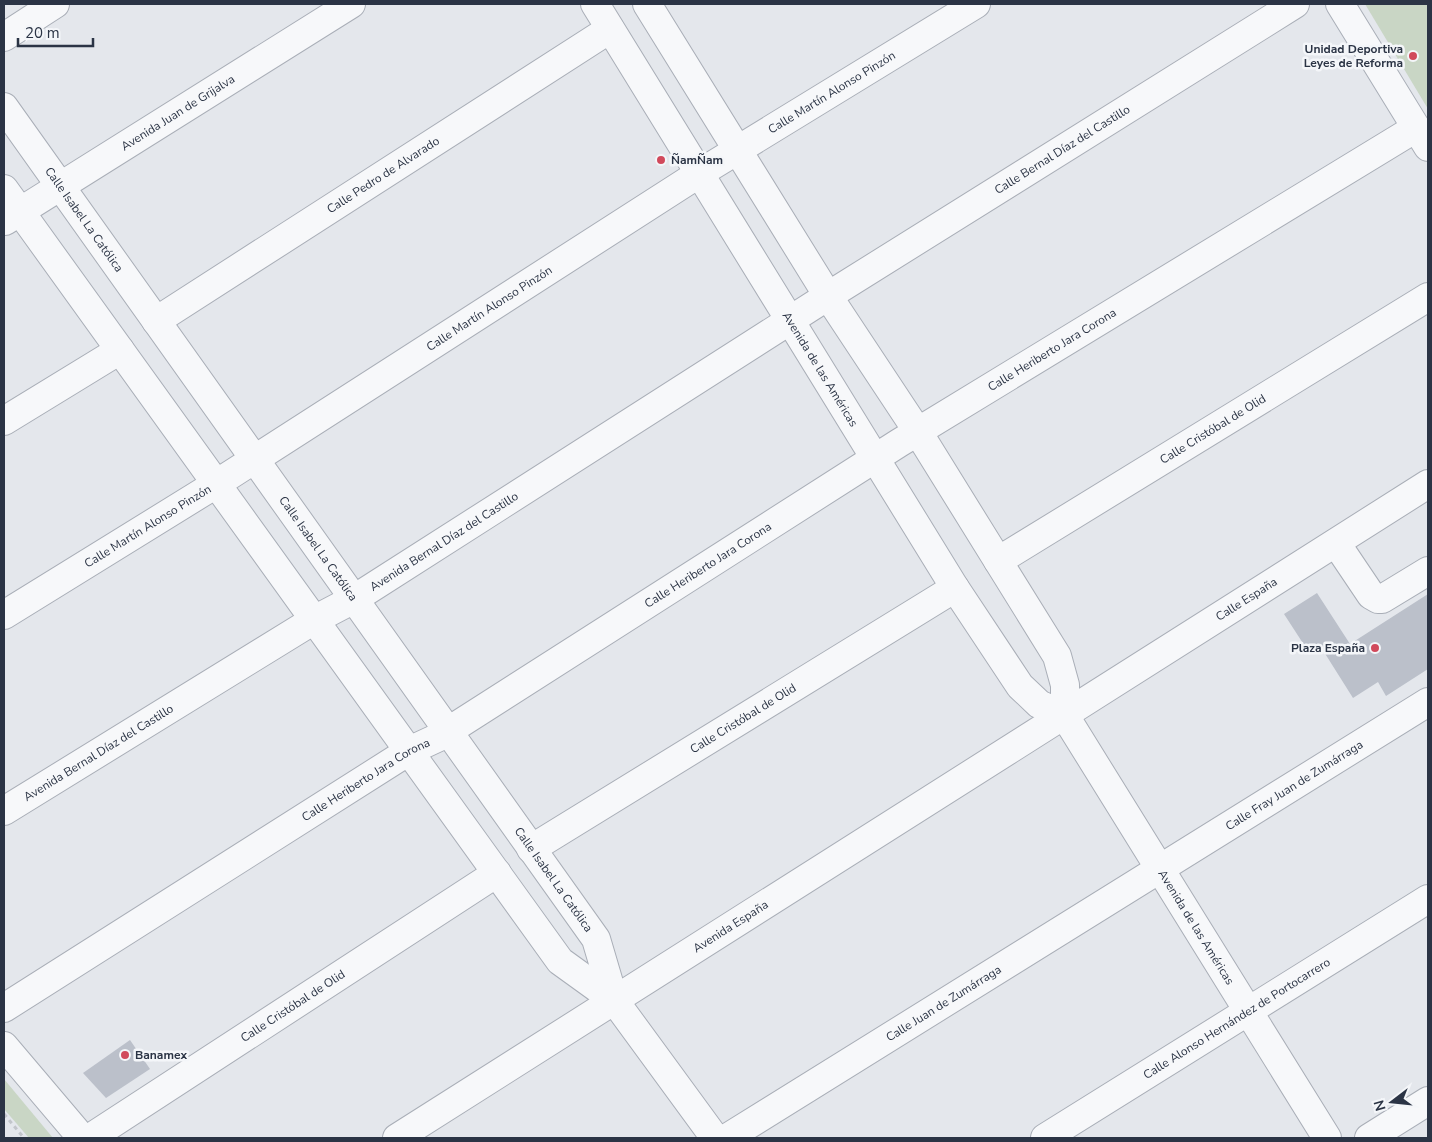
<svg xmlns="http://www.w3.org/2000/svg" width="1432" height="1142" viewBox="0 0 1432 1142" font-family="'Nunito Sans',sans-serif">
  <rect width="100%" height="100%" fill="#e4e7ec"/>
  <!-- green -->
  <g fill="#c9d6c5">
    <path d="M1365,4H1428V109Z"/>
    <path d="M4,1079L53,1138H29L4,1109Z"/>
  </g>
  <!-- building -->
  <g fill="#bbc0ca">
    <path d="M1317,593L1350,644L1428,594V669L1386,696L1378,682L1353,698L1319,644L1308,651L1284,614Z"/>
    <path d="M130,1040L150,1069L106,1098L83,1073Z"/>
  </g>
  <g fill="none" stroke-linecap="round" stroke-linejoin="round">
    <!-- minor casing -->
    <g stroke="#a9aeb7" stroke-width="30">
      <g id="minor">
        <path id="s1" d="M595,4L955,588L1020,686L1039,704L1065,716"/>
        <path id="s2" d="M647,4L828,296L918,432L1057,656L1065,685V716L1327,1138"/>
        <path d="M1340,4L1428,147"/>
        <path d="M4,37L55,4"/>
        <path id="s3" d="M4,107L596,939L614,1000"/>
        <path d="M4,189L560,961L614,1000L715,1138"/>
        <path id="s4" d="M5,221L351,4"/>
        <path id="s5" d="M156,321L610,29"/>
        <path d="M4,421L120,350"/>
        <path d="M1336,543L1371,595L1378,599H1382L1428,571"/>
        <path id="s6" d="M998,561L1428,297"/>
        <path id="s7" d="M4,615L216,484L700,173L976,4"/>
        <path id="s8" d="M4,811L314,620L354,599L828,296L1295,4"/>
        <path id="s9" d="M531,849L955,588"/>
        <path id="s10" d="M4,1008L409,751L439,737L899,443L1416,128"/>
        <path d="M4,1046L82,1138"/>
        <path id="s11" d="M90,1138L497,873"/>
        <path id="s12" d="M397,1138L1428,484"/>
        <path id="s13" d="M727,1138L1428,702"/>
        <path id="s14" d="M1045,1138L1428,899"/>
        <path d="M1369,1138L1428,1101"/>
      </g>
    </g>
    <!-- path -->
    <path stroke="#c2c5cb" stroke-width="3" stroke-dasharray="4 4" stroke-linecap="butt" d="M4,1114L24,1138"/>
    <!-- minor -->
    <use href="#minor" stroke="#f7f8fa" stroke-width="28"/>
  </g>
  <!-- markers -->
  <g fill="#d1495b" stroke="#f4f6f9" stroke-width="2">
    <circle cx="1413" cy="56" r="5"/>
    <circle cx="661" cy="160" r="5"/>
    <circle cx="1375" cy="648" r="5"/>
    <circle cx="125" cy="1055" r="5"/>
  </g>
  <g text-anchor="middle" stroke-width="5" stroke-linejoin="round" paint-order="stroke">
    <!-- poi labels -->
    <g font-size="12" font-weight="bold" fill="#2b3445" stroke="#f4f6f9" text-anchor="end">
      <text x="1403" y="53">Unidad Deportiva<tspan x="1403" dy="14">Leyes de Reforma</tspan></text>
      <text x="671" y="164" text-anchor="start">ÑamÑam</text>
      <text x="1365" y="652">Plaza España</text>
      <text x="135" y="1059" text-anchor="start">Banamex</text>
    </g>
    <!-- street labels -->
    <g font-size="12" fill="#2b3445" stroke="#f4f6f9">
      <text dy="4" stroke="none"><textPath href="#s7" startOffset="979">Calle Martín Alonso Pinzón</textPath></text>
      <text dy="4" stroke="none"><textPath href="#s4" startOffset="204">Avenida Juan de Grijalva</textPath></text>
      <text dy="4" stroke="none"><textPath href="#s8" startOffset="1248">Calle Bernal Díaz del Castillo</textPath></text>
      <text dy="4" stroke="none"><textPath href="#s5" startOffset="270">Calle Pedro de Alvarado</textPath></text>
      <text dy="4" stroke="none"><textPath href="#s3" startOffset="138">Calle Isabel La Católica</textPath></text>
      <text dy="4" stroke="none"><textPath href="#s7" startOffset="574">Calle Martín Alonso Pinzón</textPath></text>
      <text dy="4" stroke="none"><textPath href="#s10" startOffset="1238">Calle Heriberto Jara Corona</textPath></text>
      <text dy="4" stroke="none"><textPath href="#s1" startOffset="429">Avenida de las Américas</textPath></text>
      <text dy="4" stroke="none"><textPath href="#s6" startOffset="252">Calle Cristóbal de Olid</textPath></text>
      <text dy="4" stroke="none"><textPath href="#s7" startOffset="169">Calle Martín Alonso Pinzón</textPath></text>
      <text dy="4" stroke="none"><textPath href="#s8" startOffset="516">Avenida Bernal Díaz del Castillo</textPath></text>
      <text dy="4" stroke="none"><textPath href="#s3" startOffset="542">Calle Isabel La Católica</textPath></text>
      <text dy="4" stroke="none"><textPath href="#s10" startOffset="832">Calle Heriberto Jara Corona</textPath></text>
      <text dy="4" stroke="none"><textPath href="#s12" startOffset="1006">Calle España</textPath></text>
      <text dy="4" stroke="none"><textPath href="#s9" startOffset="249">Calle Cristóbal de Olid</textPath></text>
      <text dy="4" stroke="none"><textPath href="#s8" startOffset="111">Avenida Bernal Díaz del Castillo</textPath></text>
      <text dy="4" stroke="none"><textPath href="#s10" startOffset="428">Calle Heriberto Jara Corona</textPath></text>
      <text dy="4" stroke="none"><textPath href="#s13" startOffset="668">Calle Fray Juan de Zumárraga</textPath></text>
      <text dy="4" stroke="none"><textPath href="#s3" startOffset="948">Calle Isabel La Católica</textPath></text>
      <text dy="4" stroke="none"><textPath href="#s12" startOffset="395">Avenida España</textPath></text>
      <text dy="4" stroke="none"><textPath href="#s2" startOffset="1080">Avenida de las Américas</textPath></text>
      <text dy="4" stroke="none"><textPath href="#s13" startOffset="255">Calle Juan de Zumárraga</textPath></text>
      <text dy="4" stroke="none"><textPath href="#s11" startOffset="242">Calle Cristóbal de Olid</textPath></text>
      <text dy="4" stroke="none"><textPath href="#s14" startOffset="226">Calle Alonso Hernández de Portocarrero</textPath></text>
    </g>
  </g>
  <!-- border -->
  <rect width="1432" height="1142" fill="none" stroke="#2b3445" stroke-width="10"/>
  <!-- north arrow -->
  <g transform="translate(1392 1102) rotate(254)" stroke="#f4f6f9" stroke-width="4" paint-order="stroke">
  <path d="M0-4L9 19L0 12L-9 19Z" fill="#2b3445"/>
  <text y="-8" font-size="14" font-weight="bold" text-anchor="middle" fill="#2b3445">N</text>
  </g>
  <!-- scale -->
  <path d="M18 38v8h75v-8" fill="none" stroke="#2b3445" stroke-width="2.5"/>
  <text x="25" y="38" font-size="15" fill="#2b3445" stroke="#f4f6f9" stroke-width="4" paint-order="stroke">20 m</text>
</svg>
